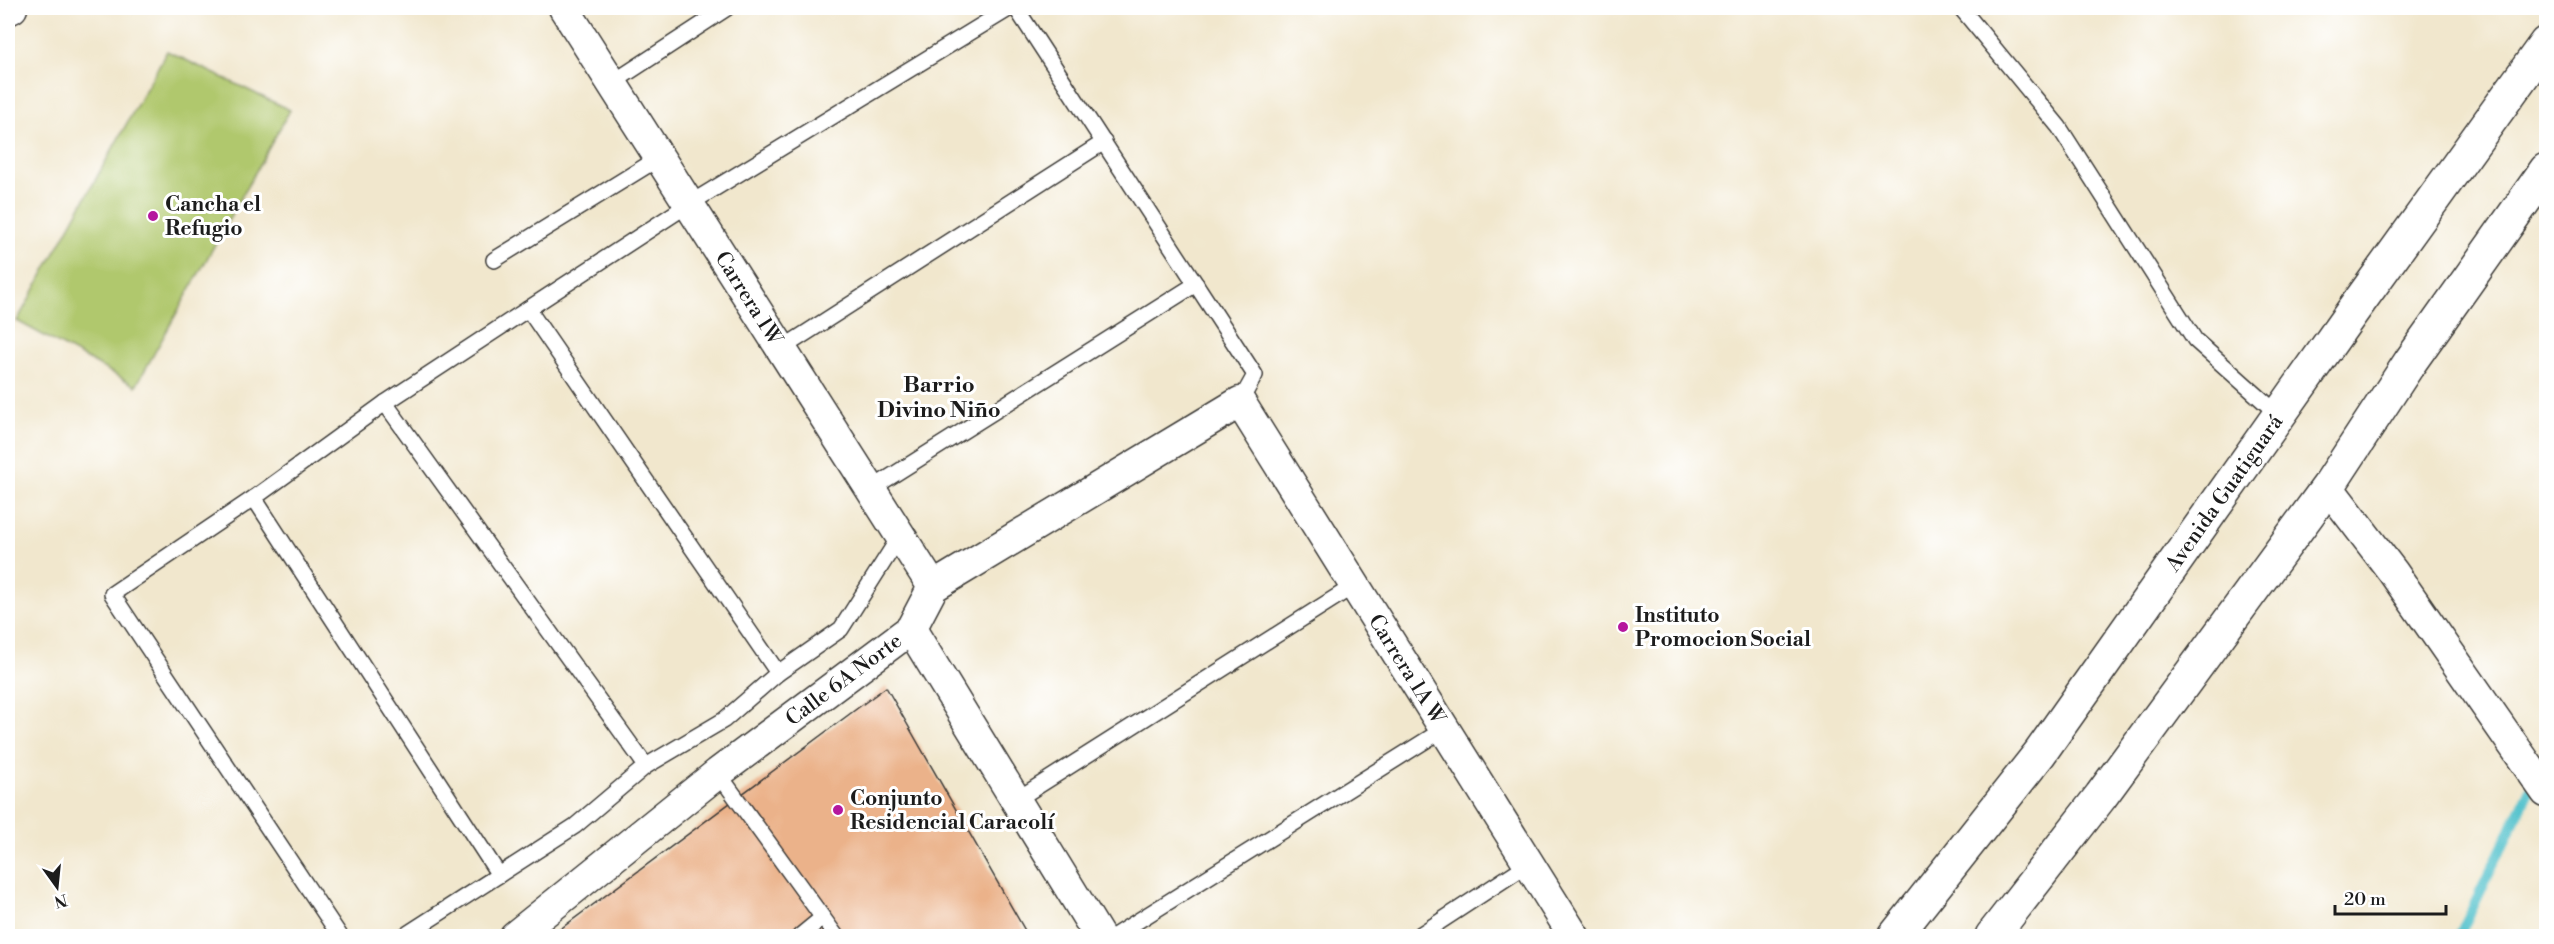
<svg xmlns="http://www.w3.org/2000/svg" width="2554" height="944" viewBox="0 0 2554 944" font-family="'Libre Bodoni',serif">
  <rect width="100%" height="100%" fill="#fff"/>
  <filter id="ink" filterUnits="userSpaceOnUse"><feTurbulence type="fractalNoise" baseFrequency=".0167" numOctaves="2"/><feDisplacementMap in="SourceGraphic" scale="12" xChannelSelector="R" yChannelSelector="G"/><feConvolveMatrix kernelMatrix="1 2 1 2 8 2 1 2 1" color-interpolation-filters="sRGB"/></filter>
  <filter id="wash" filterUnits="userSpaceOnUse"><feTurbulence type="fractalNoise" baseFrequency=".008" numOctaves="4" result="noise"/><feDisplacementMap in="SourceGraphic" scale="24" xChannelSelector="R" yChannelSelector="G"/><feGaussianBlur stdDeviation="1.35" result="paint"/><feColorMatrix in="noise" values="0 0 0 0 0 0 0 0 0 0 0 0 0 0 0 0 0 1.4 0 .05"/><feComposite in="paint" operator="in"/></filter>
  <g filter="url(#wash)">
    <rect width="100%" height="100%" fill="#f1e7cd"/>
    <!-- green -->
    <path fill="#b0c86d" stroke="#667244" stroke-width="1.5" d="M167,51L290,110L136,386L17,321Z"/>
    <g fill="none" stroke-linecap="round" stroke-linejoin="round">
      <!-- stream -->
      <path stroke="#56c3cd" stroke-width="10" d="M2459,936L2546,756"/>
    </g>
    <g id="blocks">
      <!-- building -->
      <path fill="#ebb28a" d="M886,687L1027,934L1024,936H551Z"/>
    </g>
  </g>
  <g filter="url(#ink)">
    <use href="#blocks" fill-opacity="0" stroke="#3c3a37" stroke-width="1.5"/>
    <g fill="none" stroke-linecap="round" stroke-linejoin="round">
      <!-- service casing -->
      <g stroke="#3c3a37" stroke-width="18">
        <g id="service">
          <path d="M1016,8L1255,375L1240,402"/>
          <path d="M1961,8L2059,127L2195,340L2279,415"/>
          <path d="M612,83L727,8"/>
          <path d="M494,260L659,158"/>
          <path d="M528,309L778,673"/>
          <path d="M781,349L1104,142"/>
          <path d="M385,403L646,766"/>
          <path d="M871,489L1196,284"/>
          <path d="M254,498L499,875"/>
          <path d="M718,773L836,936"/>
          <path d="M1016,800L1355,585"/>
          <path d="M340,936L112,594L254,498L385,403L528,309L689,204L1010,8"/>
          <path d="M404,936L575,826L646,766L724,720L778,673L841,629L900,536"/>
          <path d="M800,936L822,918"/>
          <path d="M1114,936L1444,729"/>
          <path d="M1418,936L1528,864"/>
        </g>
      </g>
      <!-- minor casing -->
      <g stroke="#3c3a37" stroke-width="33">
        <g id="minor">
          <path id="s1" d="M564,8L933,587"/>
          <path d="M8,10L12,8"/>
          <path d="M2328,487L2393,572L2546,792"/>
          <path d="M911,629L1099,936"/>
          <path id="s2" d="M515,936L718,773L911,629L933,587L1240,402L1574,936"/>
        </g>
      </g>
      <!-- tertiary casing -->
      <g stroke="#3c3a37" stroke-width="36">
        <g id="tertiary">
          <path id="s3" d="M1895,936L2040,753L2352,312L2546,43"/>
          <path d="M1992,936L2101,796L2328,487L2410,362L2546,170"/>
        </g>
      </g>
      <!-- service -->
      <use href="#service" stroke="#fff" stroke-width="15"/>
      <!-- minor -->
      <use href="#minor" stroke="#fff" stroke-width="30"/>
      <!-- tertiary -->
      <use href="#tertiary" stroke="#fff" stroke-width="33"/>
    </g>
  </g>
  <!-- markers -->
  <g fill="#b5179e" stroke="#fff" stroke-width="2">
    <circle cx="153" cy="216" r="6"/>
    <circle cx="1623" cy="627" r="6"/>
    <circle cx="838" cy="810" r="6"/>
  </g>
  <g text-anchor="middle" stroke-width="6" stroke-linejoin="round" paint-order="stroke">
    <!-- poi labels -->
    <g font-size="21" font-weight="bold" fill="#1c1c1c" stroke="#fff" text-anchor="start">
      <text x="165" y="211">Cancha el<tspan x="165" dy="24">Refugio</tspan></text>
      <text x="1635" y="622">Instituto<tspan x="1635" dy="24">Promocion Social</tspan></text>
      <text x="850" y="805">Conjunto<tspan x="850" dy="24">Residencial Caracolí</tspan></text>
    </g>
    <!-- street labels -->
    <g font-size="21" fill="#1c1c1c" stroke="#fff">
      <text dy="7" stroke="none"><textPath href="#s1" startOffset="344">Carrera 1W</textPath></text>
      <text dy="7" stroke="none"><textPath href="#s3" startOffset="552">Avenida Guatiguará</textPath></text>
      <text dy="7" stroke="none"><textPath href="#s2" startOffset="1222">Carrera 1A W</textPath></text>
      <text dy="7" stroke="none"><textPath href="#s2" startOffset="417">Calle 6A Norte</textPath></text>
    </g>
    <!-- neighbourhood labels -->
    <g font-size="22" font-weight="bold" fill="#1c1c1c" stroke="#fff">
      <text x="939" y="392">Barrio<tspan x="939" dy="25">Divino Niño</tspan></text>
    </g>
  </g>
  <!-- margin -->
  <rect width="2554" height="944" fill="none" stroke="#fff" stroke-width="30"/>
  <!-- north arrow -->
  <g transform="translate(57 887) rotate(165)" stroke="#ffffff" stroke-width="4.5" paint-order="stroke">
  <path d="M0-4.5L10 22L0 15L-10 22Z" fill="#1c1c1c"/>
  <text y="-9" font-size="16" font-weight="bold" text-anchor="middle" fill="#1c1c1c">N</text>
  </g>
  <!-- scale -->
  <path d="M2335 905v9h111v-9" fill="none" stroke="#1c1c1c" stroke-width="3"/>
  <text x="2344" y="905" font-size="18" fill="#1c1c1c" stroke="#ffffff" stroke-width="4.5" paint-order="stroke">20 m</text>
</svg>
